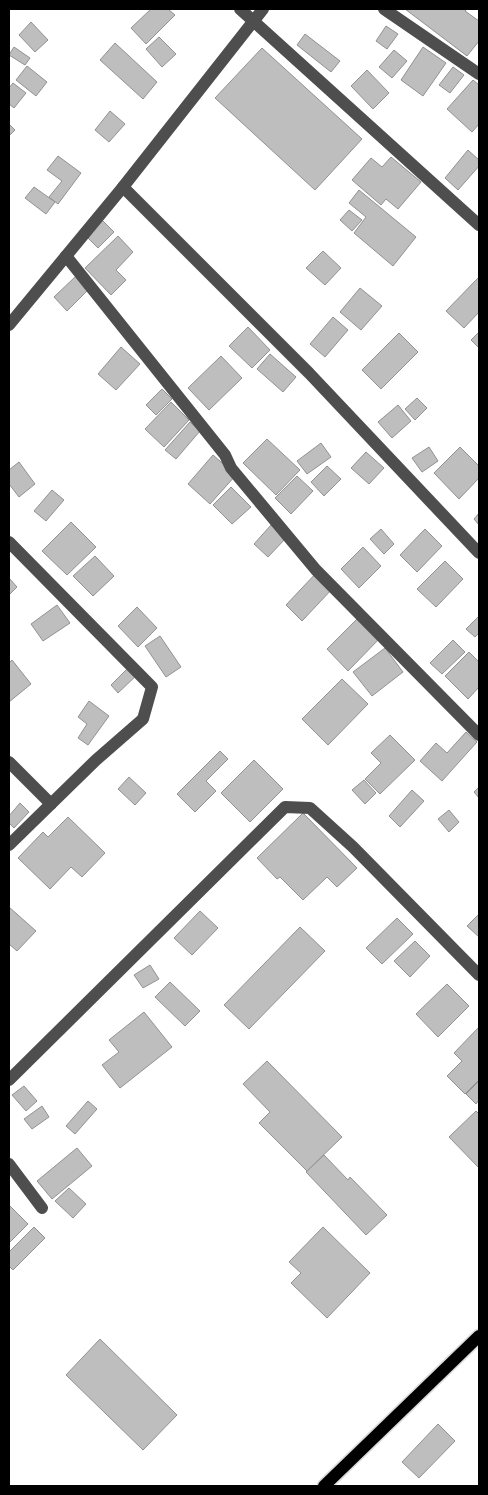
<svg xmlns="http://www.w3.org/2000/svg" width="488" height="1495" viewBox="0 0 488 1495" font-family="'Source Sans 3',sans-serif">
  <rect width="100%" height="100%" fill="#fff"/>
  <!-- building -->
  <g fill="#bebebe" stroke="#929292">
    <path d="M151,9H168L175,15L146,44L131,28Z"/>
    <path d="M405,9H467L465,11L479,21V41L467,56Z"/>
    <path d="M31,22L48,40L35,52L19,35Z"/>
    <path d="M386,26L398,34L387,49L376,41Z"/>
    <path d="M305,34L340,61L331,72L297,45Z"/>
    <path d="M159,37L176,54L162,67L146,49Z"/>
    <path d="M115,43L157,82L143,99L100,60Z"/>
    <path d="M14,47L30,58L25,65L9,55Z"/>
    <path d="M423,47L446,63L423,96L401,80Z"/>
    <path d="M262,48L362,139L315,190L215,98Z"/>
    <path d="M394,50L407,61L392,78L379,67Z"/>
    <path d="M27,66L47,82L36,96L16,80Z"/>
    <path d="M453,67L464,75L450,93L439,85Z"/>
    <path d="M367,70L389,93L373,109L351,86Z"/>
    <path d="M473,80L479,85V124L472,132L447,109Z"/>
    <path d="M13,83L26,93L14,108L9,104V88Z"/>
    <path d="M110,111L125,124L109,142L95,130Z"/>
    <path d="M9,124L15,130L9,136Z"/>
    <path d="M468,150L479,160V166L458,190L445,178Z"/>
    <path d="M58,156L81,173L58,204L49,197L62,181L47,170Z"/>
    <path d="M391,157L421,182L398,209L386,199L381,205L352,180L371,158L382,167Z"/>
    <path d="M34,187L55,202L46,214L25,198Z"/>
    <path d="M359,190L416,237L393,266L354,233L366,217L349,203Z"/>
    <path d="M349,210L362,220L352,231L340,220Z"/>
    <path d="M101,219L114,232L98,248L85,235Z"/>
    <path d="M118,236L133,252L116,270L126,280L111,295L85,268Z"/>
    <path d="M323,251L341,268L325,285L306,268Z"/>
    <path d="M76,276L88,290L67,311L54,297Z"/>
    <path d="M479,277V312L464,328L446,311Z"/>
    <path d="M360,288L382,306L361,330L340,312Z"/>
    <path d="M333,317L348,330L325,357L310,344Z"/>
    <path d="M248,327L270,350L252,368L229,346Z"/>
    <path d="M479,332V348L471,340Z"/>
    <path d="M399,333L418,352L381,389L362,370Z"/>
    <path d="M121,347L140,364L116,390L98,374Z"/>
    <path d="M270,354L296,377L283,392L257,369Z"/>
    <path d="M221,356L242,378L209,410L188,388Z"/>
    <path d="M162,389L172,399L156,415L146,405Z"/>
    <path d="M417,398L427,408L415,420L405,409Z"/>
    <path d="M171,402L189,420L164,447L145,429Z"/>
    <path d="M398,405L411,421L392,438L378,422Z"/>
    <path d="M190,422L200,431L176,459L165,450Z"/>
    <path d="M267,439L300,470L276,495L243,463Z"/>
    <path d="M321,443L331,457L307,474L297,461Z"/>
    <path d="M429,447L438,461L422,472L412,458Z"/>
    <path d="M460,447L479,466V478L459,499L434,473Z"/>
    <path d="M366,452L384,468L369,484L351,468Z"/>
    <path d="M213,455L236,475L210,504L188,484Z"/>
    <path d="M19,462L35,484L19,497L9,484V470Z"/>
    <path d="M327,466L341,479L324,496L311,482Z"/>
    <path d="M297,476L313,491L291,514L275,498Z"/>
    <path d="M231,487L251,507L232,524L213,505Z"/>
    <path d="M52,490L64,500L46,521L34,511Z"/>
    <path d="M479,513V525L474,519Z"/>
    <path d="M71,522L96,547L67,575L42,551Z"/>
    <path d="M271,525L286,538L268,557L254,544Z"/>
    <path d="M381,529L394,544L384,554L370,539Z"/>
    <path d="M425,529L442,546L417,572L400,555Z"/>
    <path d="M363,547L381,566L359,588L341,569Z"/>
    <path d="M95,556L114,576L93,596L73,576Z"/>
    <path d="M445,561L463,579L436,607L417,589Z"/>
    <path d="M318,571L334,587L302,621L286,605Z"/>
    <path d="M9,578L17,587L9,595Z"/>
    <path d="M57,605L70,623L43,641L31,624Z"/>
    <path d="M137,607L157,628L138,647L118,626Z"/>
    <path d="M360,616L381,637L348,671L327,649Z"/>
    <path d="M479,616V633L475,637L466,629Z"/>
    <path d="M160,636L181,667L166,677L145,646Z"/>
    <path d="M453,640L465,652L442,674L430,663Z"/>
    <path d="M385,648L403,672L372,696L353,672Z"/>
    <path d="M469,652L479,662V687L468,699L445,676Z"/>
    <path d="M12,660L31,684L9,702V663Z"/>
    <path d="M130,666L138,674L118,693L111,685Z"/>
    <path d="M342,679L368,704L328,745L302,719Z"/>
    <path d="M89,701L109,716L88,745L78,738L87,724L78,717Z"/>
    <path d="M466,732L477,742L442,781L420,761L436,743L447,753Z"/>
    <path d="M390,735L415,760L380,794L365,779L381,763L371,753Z"/>
    <path d="M220,751L228,759L206,781L216,791L195,812L177,794Z"/>
    <path d="M254,760L283,789L250,822L221,793Z"/>
    <path d="M129,777L146,793L135,805L118,789Z"/>
    <path d="M364,780L376,793L365,804L352,790Z"/>
    <path d="M479,787V798L474,792Z"/>
    <path d="M412,790L424,801L400,827L389,816Z"/>
    <path d="M20,803L29,812L14,828L9,823V816Z"/>
    <path d="M449,810L459,822L449,832L438,819Z"/>
    <path d="M303,813L357,868L337,887L327,877L303,900L280,877L277,879L257,858Z"/>
    <path d="M68,817L105,853L82,877L71,867L50,889L18,858L43,832L48,837Z"/>
    <path d="M9,907L36,931L17,951L9,944Z"/>
    <path d="M200,911L218,928L192,955L174,938Z"/>
    <path d="M479,914V937L467,926Z"/>
    <path d="M397,918L413,934L382,964L366,948Z"/>
    <path d="M300,927L325,951L249,1029L224,1005Z"/>
    <path d="M415,941L430,956L410,977L394,961Z"/>
    <path d="M150,965L159,979L143,988L134,975Z"/>
    <path d="M170,982L200,1011L185,1026L155,997Z"/>
    <path d="M447,984L469,1006L438,1037L416,1014Z"/>
    <path d="M144,1012L172,1047L120,1088L102,1065L119,1052L109,1040Z"/>
    <path d="M479,1027V1080L465,1094L447,1076L462,1061L454,1053Z"/>
    <path d="M267,1061L342,1137L307,1171L259,1123L270,1112L243,1084Z"/>
    <path d="M479,1081V1100L476,1104L466,1094Z"/>
    <path d="M24,1086L37,1101L26,1111L12,1095Z"/>
    <path d="M88,1101L97,1109L75,1134L66,1126Z"/>
    <path d="M42,1106L49,1117L32,1129L24,1119Z"/>
    <path d="M476,1111L479,1114V1168L449,1137Z"/>
    <path d="M77,1148L92,1166L52,1199L37,1181Z"/>
    <path d="M324,1155L348,1180L350,1177L387,1215L366,1235L306,1172Z"/>
    <path d="M69,1188L86,1204L73,1218L55,1201Z"/>
    <path d="M10,1206L28,1224L9,1243V1207Z"/>
    <path d="M34,1227L45,1238L13,1270L9,1266V1252Z"/>
    <path d="M323,1227L370,1273L327,1318L291,1283L301,1273L289,1262Z"/>
    <path d="M100,1339L177,1415L143,1450L66,1375Z"/>
    <path d="M438,1424L455,1441L419,1478L402,1462Z"/>
  </g>
  <g fill="none" stroke-linecap="round" stroke-linejoin="round">
    <!-- major casing -->
    <g stroke="#dbdbdb" stroke-width="15">
      <path id="major" d="M324,1486L479,1336"/>
    </g>
    <!-- minor -->
    <g stroke="#4e4e4e" stroke-width="12">
      <path d="M240,9L479,225"/>
      <path d="M384,9L479,74"/>
      <path d="M123,187L309,373L479,553"/>
      <path d="M66,256L225,455L231,468L316,570L479,735"/>
      <path d="M9,325L123,187L263,9"/>
      <path d="M9,542L152,687L143,719L96,760L9,845"/>
      <path d="M9,762L51,804"/>
      <path d="M9,1080L285,807L310,808L353,847L479,975"/>
      <path d="M9,1164L42,1208"/>
    </g>
    <!-- major -->
    <use href="#major" stroke="#000" stroke-width="12"/>
  </g>
  <!-- border -->
  <rect width="488" height="1495" fill="none" stroke="#000000" stroke-width="20"/>
</svg>
